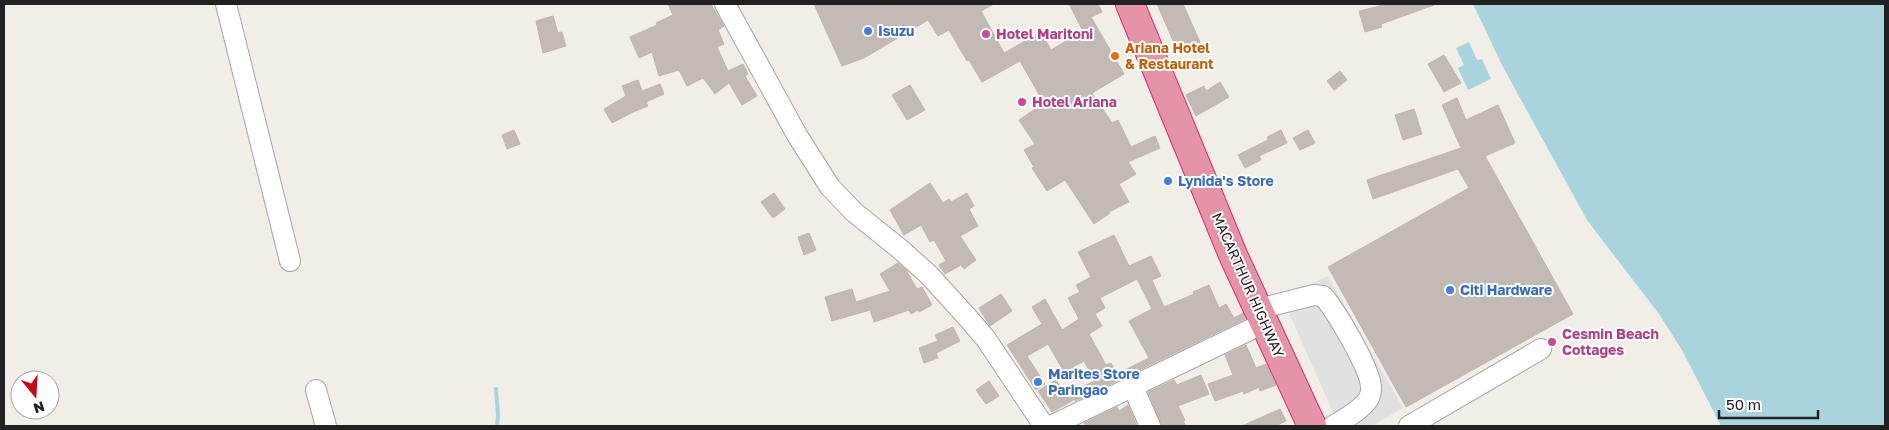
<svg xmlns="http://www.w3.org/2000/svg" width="1889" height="430" viewBox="0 0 1889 430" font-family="'Golos Text',sans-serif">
  <rect width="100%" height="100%" fill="#f1eee8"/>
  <!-- parking -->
  <path fill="#e1e1e1" d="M1328,276L1403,408L1372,426H1339L1282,297Z"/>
  <!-- water -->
  <g fill="#aad4dd">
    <path d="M1473,4H1885V426H1721L1682,350L1659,314L1587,220L1503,67Z"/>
    <path d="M1469,42L1477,60L1482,59L1491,79L1468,90L1458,68L1464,65L1456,48Z"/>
  </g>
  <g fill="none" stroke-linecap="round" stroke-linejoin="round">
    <!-- stream -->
    <path stroke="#aad4dd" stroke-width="4" d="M496,389L498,415L497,426"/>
  </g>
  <!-- building -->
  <g fill="#c2bab4" stroke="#c3b4ab" fill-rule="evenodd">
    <path d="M668,4H711L724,26L718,30L724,44L717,47L728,71L743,64L748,74L745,76L757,96L742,105L729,83L715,94L703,78L687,86L679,70L659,76L652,52L639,58L630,37L657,25L656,23L673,15Z"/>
    <path d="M814,4H994L981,11L1004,53L1041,32L1051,50L1083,31L1069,4H1098L1102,12L1091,17L1124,74L1092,93L1112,123L1118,120L1131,147L1155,136L1160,148L1128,162L1136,174L1119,184L1129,202L1109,212L1110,213L1094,224L1065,180L1047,191L1032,168L1034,167L1024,150L1035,144L1019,120L1044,103L1020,61L982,82L969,60L967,61L949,30L938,36L928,20L864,58L842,66Z"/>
    <path d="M1157,4H1183L1200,42L1178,52Z"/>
    <path d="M1380,4H1434V5L1381,24L1382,27L1365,32L1359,11L1380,6Z"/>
    <path d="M553,16L558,33L562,32L566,46L543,53L536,21Z"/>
    <path d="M1444,55L1461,83L1444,92L1428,64Z"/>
    <path d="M1340,71L1347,80L1334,90L1327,81Z"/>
    <path d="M638,80L642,91L660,84L664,94L646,102L648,106L633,112L612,123L604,109L626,96L622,86Z"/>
    <path d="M1220,82L1229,97L1196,116L1186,95L1204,86L1206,91Z"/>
    <path d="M910,85L925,110L907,120L892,95Z"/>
    <path d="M1457,98L1466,120L1498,105L1515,143L1485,156L1573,314L1406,407L1328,267L1469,188L1458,169L1373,199L1367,180L1461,148L1442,105Z"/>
    <path d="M1414,109L1422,134L1403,140L1395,115Z"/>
    <path d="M514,130L520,144L507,149L502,135Z"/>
    <path d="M1281,130L1287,143L1259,156L1261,160L1245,168L1238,155L1268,140L1267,137Z"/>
    <path d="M1308,130L1315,143L1300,150L1293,138Z"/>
    <path d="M930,183L943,203L949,199L951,202L967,193L974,206L969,209L978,226L960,236L976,260L964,269L961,265L945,274L939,265L946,261L934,240L930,242L921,225L904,235L890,210Z"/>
    <path d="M774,193L785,209L773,218L761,202Z"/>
    <path d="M809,233L816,250L804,255L798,237Z"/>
    <path d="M1114,235L1129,266L1151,256L1161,276L1152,280L1164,307L1194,294L1193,292L1209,285L1219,308L1226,304L1234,318L1243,313L1245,319L1075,401V399L1052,412L1038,391L1056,380L1065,394L1095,381L1084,361L1064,372L1048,344L1027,356L1045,384L1036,390L1007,345L1042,324L1032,307L1045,299L1062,330L1079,319L1068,298L1080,292L1076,285L1091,277L1078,252ZM1137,279L1152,309L1129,321L1149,358L1117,374L1111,363L1106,365L1089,334L1102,326L1095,314L1105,308L1100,298Z"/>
    <path d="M898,263L906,270L917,289L922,287L932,305L919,312L918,310L911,314L909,310L874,322L870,310L832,321L825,297L852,289L856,302L890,291L880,274Z"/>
    <path d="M1001,294L1012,311L990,326L979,308Z"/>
    <path d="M953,327L960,341L936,353L938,358L924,363L919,348L938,341L935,335Z"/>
    <path d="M1246,345L1256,368L1266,364L1276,385L1260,391L1259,387L1244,394L1243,391L1215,401L1208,384L1233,375L1225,355Z"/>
    <path d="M1201,375L1209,394L1178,406L1185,420L1183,421L1186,426H1162L1148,392L1174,380L1177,385Z"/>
    <path d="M989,381L999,396L986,404L976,390Z"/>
    <path d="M1128,405L1137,426H1086L1084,423L1117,407L1119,411Z"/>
    <path d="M1280,409L1286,421L1275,426H1242Z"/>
  </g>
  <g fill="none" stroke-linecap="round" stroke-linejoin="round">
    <!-- minor casing -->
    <g stroke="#a5a5a5" stroke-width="22">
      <g id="minor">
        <path d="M226,4L290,261"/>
        <path d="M725,4L797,135L830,187L854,212L900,249L929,275L968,318L986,339L1044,426"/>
        <path d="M1258,309L1314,295L1323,296C1336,311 1370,368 1371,387C1372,390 1370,395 1369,398C1362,410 1344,419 1333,426"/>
        <path d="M1133,387L1150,426"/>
        <path d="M316,390L326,426"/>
        <path d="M1051,426L1264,323"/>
        <path d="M1409,426L1541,349"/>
      </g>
    </g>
    <!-- highway casing -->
    <g stroke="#d72d70" stroke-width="30">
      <path id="highway" d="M1130,4L1233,255L1312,426"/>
    </g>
    <!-- minor -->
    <use href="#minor" stroke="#fff" stroke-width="20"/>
    <!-- highway -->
    <use href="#highway" stroke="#e593a6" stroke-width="28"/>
  </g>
  <!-- markers -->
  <g fill="#3f7fe0" stroke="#fff" stroke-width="2">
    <circle cx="868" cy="31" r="5"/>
    <circle cx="1168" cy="181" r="5"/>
    <circle cx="1450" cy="290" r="5"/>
    <circle cx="1038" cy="382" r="5"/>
  </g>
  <g fill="#d1479c" stroke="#fff" stroke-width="2">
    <circle cx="986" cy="34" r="5"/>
    <circle cx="1022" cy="102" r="5"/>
    <circle cx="1552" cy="342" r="5"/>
  </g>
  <circle fill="#e8710a" stroke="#fff" stroke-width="2" cx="1115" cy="56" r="5"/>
  <g text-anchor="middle" stroke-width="4" stroke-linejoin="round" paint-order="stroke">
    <!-- shop labels -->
    <g font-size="14" font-weight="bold" fill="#366cbe" stroke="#fff" text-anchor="start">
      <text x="878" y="36">Isuzu</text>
      <text x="1178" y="186">Lynida's Store</text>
      <text x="1460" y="295">Citi Hardware</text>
      <text x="1048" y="379">Marites Store<tspan x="1048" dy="16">Paringao</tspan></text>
    </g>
    <!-- hotel labels -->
    <g font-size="14" font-weight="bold" fill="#b23c85" stroke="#fff" text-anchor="start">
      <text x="996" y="39">Hotel Maritoni</text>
      <text x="1032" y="107">Hotel Ariana</text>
      <text x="1562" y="339">Cesmin Beach<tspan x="1562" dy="16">Cottages</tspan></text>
    </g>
    <!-- food labels -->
    <g font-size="14" font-weight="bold" fill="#c56008" stroke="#fff" text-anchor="start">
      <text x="1125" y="53">Ariana Hotel<tspan x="1125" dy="16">&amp; Restaurant</tspan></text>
    </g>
    <!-- street labels -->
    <g font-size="14" fill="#212121" stroke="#fff">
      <text transform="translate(1248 285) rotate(66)" y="5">MACARTHUR HIGHWAY</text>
    </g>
  </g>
  <!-- border -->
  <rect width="1889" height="430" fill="none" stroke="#212121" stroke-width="10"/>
  <!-- north arrow -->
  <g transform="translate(35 395) rotate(162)"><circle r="24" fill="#ffffff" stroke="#a6a6a6"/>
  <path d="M0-4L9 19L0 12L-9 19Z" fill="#cd050f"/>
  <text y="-8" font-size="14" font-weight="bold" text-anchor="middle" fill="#212121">N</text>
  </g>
  <!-- scale -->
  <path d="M1719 410v8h99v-8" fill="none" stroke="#212121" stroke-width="2.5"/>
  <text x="1726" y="410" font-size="15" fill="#212121" stroke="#ffffff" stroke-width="4" paint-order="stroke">50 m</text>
</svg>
